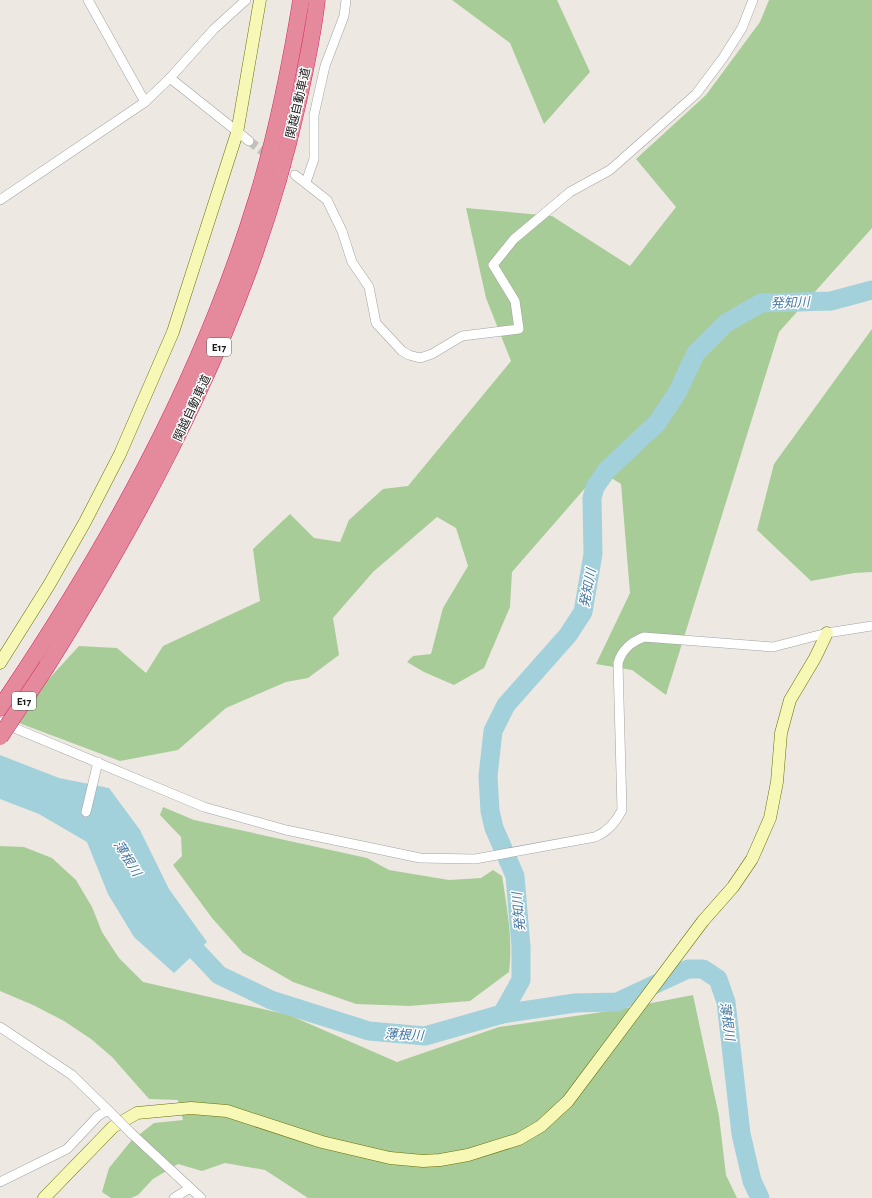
<svg xmlns="http://www.w3.org/2000/svg" width="872" height="1198" viewBox="0 0 872 1198" font-family="'Alegreya Sans','Noto Sans JP',sans-serif">
  <rect width="100%" height="100%" fill="#ede9e2"/>
  <!-- forest -->
  <g fill="#a8cc97">
    <path d="M452,0H557L590,72L544,124L510,43Z"/>
    <path d="M769,0H872V228L779,332L666,695L632,670L596,664L630,593L621,484L600,471L512,572L510,607L484,668L454,685L424,672L407,662L413,656L431,654L443,608L468,566L456,528L437,517L373,572L333,618L339,655L308,678L286,682L226,708L178,750L120,761L11,720L79,646L117,648L146,673L163,646L260,601L253,549L290,514L314,538L340,542L349,520L383,489L408,486L511,361L486,298L466,208L552,216L630,266L676,207L636,159L706,95L760,22Z"/>
    <path d="M872,329V572L854,573L811,581L757,530L774,464Z"/>
    <path d="M163,807L194,820L367,858L389,870L449,880L481,878L493,870L502,876C507,908 513,939 509,972L470,1001L409,1006L356,1004L293,982L243,953L212,918L173,865L182,856L181,837L160,815Z"/>
    <path d="M0,846L24,847L52,858L76,880L92,907L102,932L119,958L143,982L289,1015L397,1062L499,1027L610,1011L693,995L719,1116L726,1175L737,1198H308L265,1170L225,1163L202,1171L178,1164L153,1179L138,1195L131,1198H111L102,1192L109,1168L131,1141L154,1123L183,1120L178,1100L149,1099L112,1057L91,1039L64,1021L33,1005L0,991Z"/>
  </g>
  <!-- water -->
  <path fill="#a2d0db" d="M0,755L59,778L109,788L140,830L169,889L207,942L174,973L134,937L108,894L87,842L39,814L0,799Z"/>
  <g fill="none" stroke-linecap="round" stroke-linejoin="round">
    <!-- river -->
    <g stroke="#a2d0db" stroke-width="19">
      <path d="M178,935L185,939L219,975L271,1000L369,1031L425,1036L502,1014L575,1003L617,1002L688,969H703L718,979L726,1002L741,1134L752,1181L760,1198"/>
      <path d="M502,1014L521,980V947L515,876L494,828L490,811L488,776L493,731L506,705L568,635L583,612L593,554L592,498L595,487L607,470L657,423L677,393L696,353L726,323L761,303L831,301L872,290"/>
    </g>
    <!-- street-tunnel -->
    <path stroke="#c3c0ba" stroke-width="9" stroke-dasharray="9 4.5" stroke-linecap="butt" d="M249,141L295,175"/>
    <!-- street casing -->
    <g stroke="#a3a3a3" stroke-width="10">
      <g id="street">
        <path d="M88,0L145,102"/>
        <path d="M170,78L249,141"/>
        <path d="M295,175L327,200L342,231L352,262L369,287L376,323L402,351L409,355L420,358L432,354L462,336L519,329L515,301L493,265L514,239L570,192L610,170L696,94L723,58L742,28L753,0"/>
        <path d="M306,182L314,159V115L325,66L344,16L346,0"/>
        <path d="M0,200L145,102L170,78L214,29L246,0"/>
        <path d="M0,722L204,807L286,830L420,858L475,859L595,837C607,832 616,822 622,810L618,663C622,649 631,642 644,637L773,647L827,633L872,626"/>
        <path d="M86,812L98,762"/>
        <path d="M0,1027L72,1075L111,1113"/>
        <path d="M131,1133L201,1198"/>
        <path d="M0,1182L67,1149L98,1116L108,1110"/>
        <path d="M174,1198L190,1188"/>
      </g>
    </g>
    <!-- secondary casing -->
    <g stroke="#687006" stroke-width="13">
      <g id="secondary">
        <path d="M0,663L49,585L85,522L120,454L173,332L237,133L260,0"/>
        <path d="M44,1198L113,1127L137,1113L191,1108L227,1111L322,1142L390,1158L423,1161L440,1160L468,1155L519,1139L541,1126L568,1101L703,921L733,887L752,859L770,818L777,782L781,733L790,700L815,658L827,633"/>
      </g>
    </g>
    <!-- highway casing -->
    <g stroke="#d42667" stroke-width="17">
      <g id="highway">
        <path d="M47,666C156,492 252,309 297,107C305,72 313,36 317,0"/>
        <path d="M0,708C107,550 201,382 257,198C277,133 290,67 301,0"/>
      </g>
    </g>
    <!-- street -->
    <use href="#street" stroke="#fff" stroke-width="9"/>
    <!-- secondary -->
    <use href="#secondary" stroke="#f7f8b5" stroke-width="12"/>
    <!-- highway -->
    <use href="#highway" stroke="#e5899d" stroke-width="16"/>
    <!-- street-bridge casing -->
    <g stroke="#a3a3a3" stroke-width="10" stroke-linecap="butt">
      <path id="street-bridge" d="M111,1113L131,1133"/>
    </g>
    <!-- highway-bridge casing -->
    <g stroke="#d42667" stroke-width="17" stroke-linecap="butt">
      <path id="highway-bridge" d="M0,737L47,666"/>
    </g>
    <!-- street-bridge -->
    <use href="#street-bridge" stroke="#fff" stroke-width="9"/>
    <!-- highway-bridge -->
    <use href="#highway-bridge" stroke="#e5899d" stroke-width="16"/>
  </g>
  <g text-anchor="middle" stroke-width="3" stroke-linejoin="round" paint-order="stroke">
    <!-- shield labels -->
    <g fill="#fff" stroke="#606060" stroke-width="1">
      <rect x="207" y="338" width="24" height="18" rx="3"/>
      <rect x="12" y="692" width="24" height="18" rx="3"/>
    </g>
    <g font-size="11" font-weight="bold" fill="#1c1c1c">
      <text x="219" y="351">E17</text>
      <text x="24" y="705">E17</text>
    </g>
    <!-- street labels -->
    <g font-size="12" fill="#1c1c1c" stroke="#fff">
      <text transform="translate(298 103) rotate(-77)" y="4">関越自動車道</text>
      <text transform="translate(192 408) rotate(-65)" y="4">関越自動車道</text>
    </g>
    <!-- water labels -->
    <g font-size="13" font-style="italic" fill="#4778a2" stroke="#fff">
      <text transform="translate(790 302) rotate(-2)" y="5">発知川</text>
      <text transform="translate(587 588) rotate(-79)" y="5">発知川</text>
      <text transform="translate(128 858) rotate(58)" y="5">薄根川</text>
      <text transform="translate(518 912) rotate(-95)" y="5">発知川</text>
      <text transform="translate(728 1021) rotate(82)" y="5">薄根川</text>
      <text transform="translate(404 1034) rotate(3)" y="5">薄根川</text>
    </g>
  </g>
</svg>
